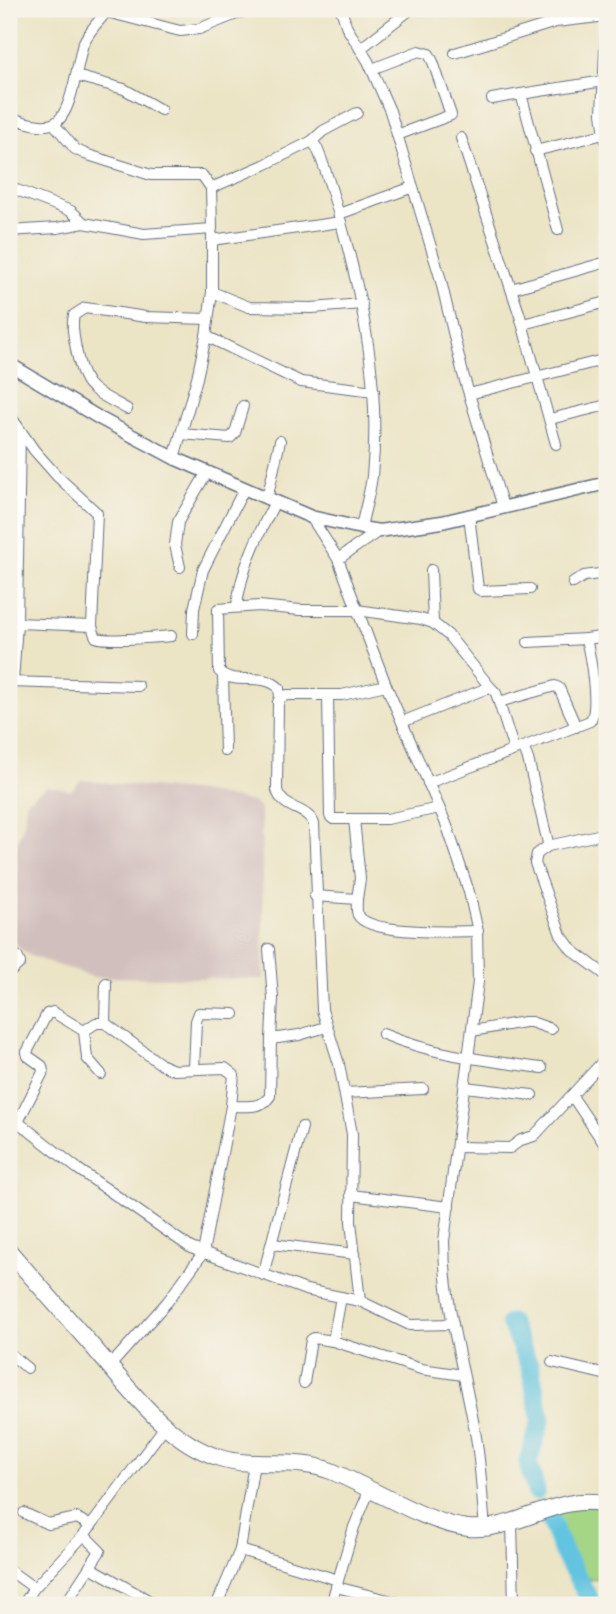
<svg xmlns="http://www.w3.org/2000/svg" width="616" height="1614" viewBox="0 0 616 1614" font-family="'EB Garamond',serif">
  <rect width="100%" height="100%" fill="#f7f3e8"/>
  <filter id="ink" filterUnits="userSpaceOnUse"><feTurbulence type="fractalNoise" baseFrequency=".0143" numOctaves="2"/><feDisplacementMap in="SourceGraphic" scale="14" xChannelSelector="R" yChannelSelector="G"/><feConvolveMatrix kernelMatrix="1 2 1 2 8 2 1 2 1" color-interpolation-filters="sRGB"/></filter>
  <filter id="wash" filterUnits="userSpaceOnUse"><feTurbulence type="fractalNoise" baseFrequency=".00686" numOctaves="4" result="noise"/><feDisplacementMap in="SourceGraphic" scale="28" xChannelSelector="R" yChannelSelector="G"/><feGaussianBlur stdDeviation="1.57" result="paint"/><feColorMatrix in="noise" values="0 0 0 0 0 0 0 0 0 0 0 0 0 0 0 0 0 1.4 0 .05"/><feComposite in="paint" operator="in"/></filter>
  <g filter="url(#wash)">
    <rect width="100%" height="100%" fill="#ebe4c5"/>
    <!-- industrial -->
    <path fill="#d1bfbd" d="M81,780L200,792L253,802L261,809L264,979L93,977L30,956L9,939V864L24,824L26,801L47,786L71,791Z"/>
    <!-- green -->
    <path fill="#a4d685" stroke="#608272" stroke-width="2" d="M607,1502V1578L582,1580L564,1549L554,1521L561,1506Z"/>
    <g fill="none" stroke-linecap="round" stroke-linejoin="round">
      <!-- river -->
      <g stroke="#62c4e0" stroke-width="19">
        <path d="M510,1323L530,1367L541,1420L528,1462L536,1491"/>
        <path d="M550,1519L563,1552L593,1605"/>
      </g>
    </g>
  </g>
  <g filter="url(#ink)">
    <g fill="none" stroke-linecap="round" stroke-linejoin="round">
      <!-- minor casing -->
      <g stroke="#646e82" stroke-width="12">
        <g id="minor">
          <path d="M341,9L347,28L368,61L390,111L440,277L463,374L503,507"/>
          <path d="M607,9L602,113L607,148"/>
          <path d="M107,12L180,31L199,29L249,9"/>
          <path d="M360,49L411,9"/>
          <path d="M455,53L556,22L607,16"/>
          <path d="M372,69L419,51L429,54L433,62L451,115L397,135"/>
          <path d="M76,76L124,89L161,110"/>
          <path d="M492,99L521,94"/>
          <path d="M9,117C22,121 38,128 52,124C72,119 77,62 83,44C89,30 100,20 109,9"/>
          <path d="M54,124L75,149L85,154L151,175H202L211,188L212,229L144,234L84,223"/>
          <path d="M461,138L520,316L556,444"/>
          <path d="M312,141L323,131L357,113"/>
          <path d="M535,151L604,134"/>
          <path d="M9,187L71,211L84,223L57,228L9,231"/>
          <path d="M211,188L264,165L312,141L317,148C330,179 338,212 347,245C367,321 380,397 372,476C370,494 364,511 361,528"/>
          <path d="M339,214L413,187"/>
          <path d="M558,230L521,94L604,81"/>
          <path d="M212,240L341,222"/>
          <path d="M511,289L607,262"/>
          <path d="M212,292L249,307L312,308L362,304"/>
          <path d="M523,324L607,302"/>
          <path d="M206,336L212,292V235"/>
          <path d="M469,394L607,359"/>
          <path d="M127,409C91,389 84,390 76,349C74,337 71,326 74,315L85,308L146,317L208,319"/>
          <path d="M9,414L34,450L57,476L97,513L92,626C93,629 94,634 96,637C103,642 159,637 171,636"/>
          <path d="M550,419L607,405"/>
          <path d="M20,432L17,623L92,626"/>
          <path d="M181,434L230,438L235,433L243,406"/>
          <path d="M174,458L197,378L206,336L301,382L374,391"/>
          <path d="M267,499L280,441"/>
          <path d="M469,515L478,589L482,591L530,589"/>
          <path d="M311,517L338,559L386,685L447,826L469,892L477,927L478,982L444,1241C444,1308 465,1371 476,1437C481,1467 482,1498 485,1528"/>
          <path d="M338,559L379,531"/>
          <path d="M180,567L175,545L178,522L207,472"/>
          <path d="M431,570L433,623"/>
          <path d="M573,583L584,576L607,573"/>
          <path d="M237,606C241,569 258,535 275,502"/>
          <path d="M193,634L194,609L203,570L244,489"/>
          <path d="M528,642L586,639"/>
          <path d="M223,676L225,751"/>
          <path d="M9,682L138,686"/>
          <path d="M13,682L17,623"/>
          <path d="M328,696L330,816L333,819H387L439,808"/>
          <path d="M280,698L279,688C263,671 234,687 219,671L218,609L259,606L300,610H357L421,619L433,623L448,635L490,687"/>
          <path d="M499,702L555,686L559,688L576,727"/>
          <path d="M402,722L490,687L496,693L514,750"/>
          <path d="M523,747L590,721C600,709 590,655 586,639L607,636"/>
          <path d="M428,783L523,747L528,759L548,843V846L537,854L535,863L561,935L572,950L607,976"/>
          <path d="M354,819L360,879L357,899"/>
          <path d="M548,846L607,833"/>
          <path d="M315,896L357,899C357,903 356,911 358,915C370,936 456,931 478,931"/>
          <path d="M269,949L273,998L271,1039"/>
          <path d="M9,951L17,956L20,963L9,973"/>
          <path d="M106,983L105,1023L162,1065L174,1070L225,1068L234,1075L231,1106L203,1253L168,1301L110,1366"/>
          <path d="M84,1031L87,1058L101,1074"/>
          <path d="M472,1031L524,1022H531L551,1029"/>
          <path d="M383,1034C433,1055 488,1061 542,1068"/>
          <path d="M194,1069L196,1021L199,1013L234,1014"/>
          <path d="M465,1087L532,1095"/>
          <path d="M345,1093L423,1089"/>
          <path d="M572,1096L607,1148"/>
          <path d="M231,1106C245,1106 262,1109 270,1096L271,1039L299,1035L326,1027"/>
          <path d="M9,1115L78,1169L191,1248L306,1290L360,1301L410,1325L453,1324"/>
          <path d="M18,1122L43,1072L42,1066L28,1056L27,1052L47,1014L53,1012L84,1031L96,1023H105"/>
          <path d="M458,1147L510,1148L521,1140L534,1136L607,1057"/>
          <path d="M351,1195L449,1207"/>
          <path d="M272,1244L355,1254"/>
          <path d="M263,1275L302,1127"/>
          <path d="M360,1301L351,1222L352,1134L339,1064L322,1010L314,824C308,807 282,810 277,790L278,702L280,698L287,695H342L386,685"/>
          <path d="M333,1341L341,1297"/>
          <path d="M9,1353L27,1368"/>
          <path d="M552,1362L607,1375"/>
          <path d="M304,1383L311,1340L314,1338L333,1341L421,1369L463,1375"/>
          <path d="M254,1463L240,1550L338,1580"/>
          <path d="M370,1489L354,1527L336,1587L408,1605"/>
          <path d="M24,1513L48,1524L77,1518L91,1526"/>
          <path d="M512,1522L514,1605"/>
          <path d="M90,1567L157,1605"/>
          <path d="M9,1570L34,1588"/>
          <path d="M217,1604L240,1550"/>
          <path d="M23,1605L34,1588L84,1535L166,1425"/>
          <path d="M74,1605L68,1600L100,1551L84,1535"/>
          <path d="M331,1605L336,1587"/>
        </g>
      </g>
      <!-- tertiary casing -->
      <g stroke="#646e82" stroke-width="15">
        <path id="tertiary" d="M9,364L101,419L174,458L311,517L361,528L379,531L442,522L607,483"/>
      </g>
      <!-- trunk casing -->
      <g stroke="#646e82" stroke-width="18">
        <path id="trunk" d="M9,1251C37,1283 65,1315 93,1347C129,1388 166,1441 220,1458C256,1469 296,1457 331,1471C370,1487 428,1524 468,1528C518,1532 556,1492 607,1504"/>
      </g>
      <!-- minor -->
      <use href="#minor" stroke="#fff" stroke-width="10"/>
      <!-- tertiary -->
      <use href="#tertiary" stroke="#fff" stroke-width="12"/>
      <!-- trunk -->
      <use href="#trunk" stroke="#fff" stroke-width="16"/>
    </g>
  </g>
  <!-- margin -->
  <rect width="616" height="1614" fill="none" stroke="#f7f3e8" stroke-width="35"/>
</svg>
